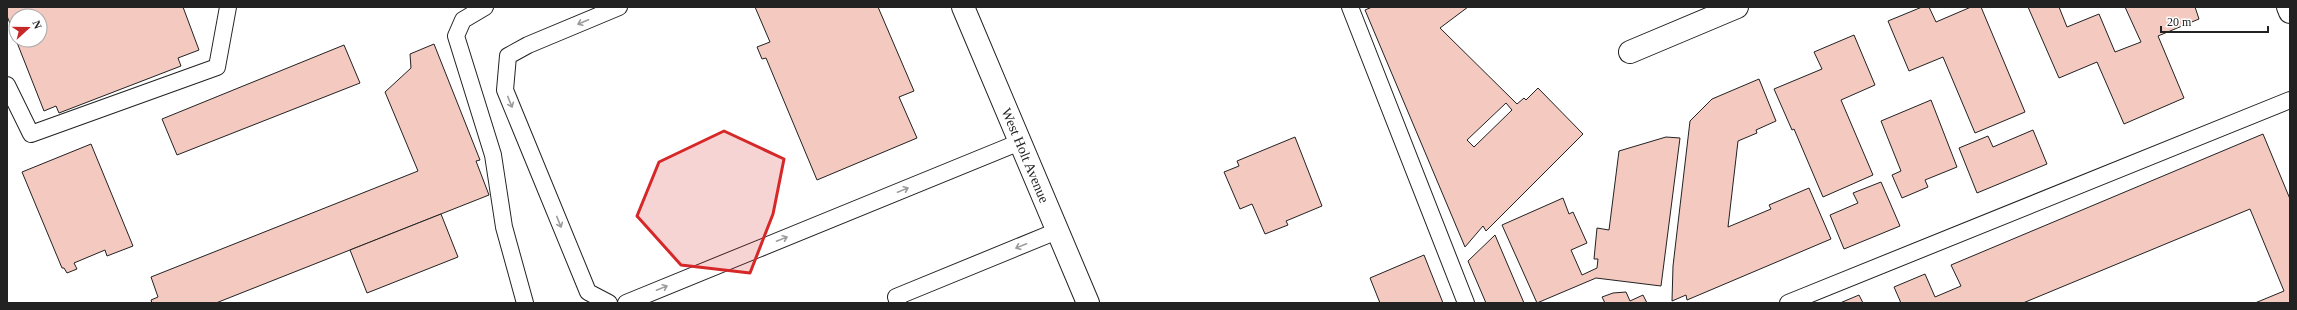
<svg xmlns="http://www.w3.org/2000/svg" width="2297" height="310" viewBox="0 0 2297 310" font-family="'Times New Roman',serif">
  <rect width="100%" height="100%" fill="#fff"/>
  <!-- building -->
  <g fill="#f3c9c0" stroke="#222" fill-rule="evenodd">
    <path d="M7,7H183L199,50L178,58L181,66L59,113L56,106L44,111L16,40H40V16H16V39L7,16Z"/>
    <path d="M755,7H878L914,91L899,97L917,138L817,180L766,58L762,59L757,47L770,42Z"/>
    <path d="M1372,7H1468L1440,28L1517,104L1524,98L1526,100L1538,88L1583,134L1486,231L1483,226L1465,247L1365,10ZM1506,103L1512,110L1474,147L1467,140Z"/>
    <path d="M1922,7H1929L1936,22L1971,7H1981L2025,112L1975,133L1943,57L1909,71L1888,21Z"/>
    <path d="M2028,7H2059L2067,27L2099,14L2115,52L2141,42L2125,7H2195L2199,19L2158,36L2184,98L2124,124L2097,62L2059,78Z"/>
    <path d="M1854,35L1875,85L1841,100L1873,175L1823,197L1794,129L1792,130L1774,89L1822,69L1814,52Z"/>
    <path d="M434,44L480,160L476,161L489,195L216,303H152L151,300L158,297L151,277L418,171L385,92L411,68L410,54Z"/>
    <path d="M344,45L360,83L177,155L162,119Z"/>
    <path d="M1759,79L1776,121L1756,130L1757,133L1738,141L1728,227L1771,209L1769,205L1809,188L1831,239L1687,300L1686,295L1672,301L1673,266L1690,121L1712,99Z"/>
    <path d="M1931,100L1957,167L1925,180L1928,187L1902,198L1892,175L1901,171L1881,121Z"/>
    <path d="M2033,130L2047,164L1977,193L1959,148L1988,136L1993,147Z"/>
    <path d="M2263,134L2290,199V303H2255L2284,291L2250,209L2023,303H1901L1894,287L1925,274L1935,297L1961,286L1951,265Z"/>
    <path d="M1295,137L1322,206L1286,221L1288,225L1265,234L1252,204L1240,209L1224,172L1239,166L1237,161Z"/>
    <path d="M1666,137L1680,138L1661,286L1596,278L1537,303L1502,225L1563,198L1569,214L1573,212L1587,243L1571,250L1582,275L1597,268L1598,259H1594L1597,228L1609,230L1619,151Z"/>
    <path d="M91,144L133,246L107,256L105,250L74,263L77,269L67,273L64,268H62L22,172Z"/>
    <path d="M1881,182L1900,226L1844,249L1830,215L1858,203L1853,193Z"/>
    <path d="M441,214L458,257L367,293L350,250Z"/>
    <path d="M1495,235L1524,303H1486L1468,261Z"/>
    <path d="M1424,255L1443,303H1380L1370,278Z"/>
    <path d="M1626,292L1630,301L1643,295L1647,303H1605L1602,297L1613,293Z"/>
    <path d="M1859,295L1863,303H1840Z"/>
  </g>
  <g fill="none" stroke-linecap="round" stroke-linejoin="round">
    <!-- service casing -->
    <g stroke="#222" stroke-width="18">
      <g id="service">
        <path d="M485,7L463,20L456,36L493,155L504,227L525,303"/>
        <path d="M1350,7L1466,303"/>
        <path d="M7,85L31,134L217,67L228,7"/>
        <path d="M609,303L588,292L505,90L508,56L528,45L619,7"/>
        <path d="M626,303L1020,142"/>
        <path d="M898,303L896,297L1057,231"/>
        <path d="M1788,303L2290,100"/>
      </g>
    </g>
    <!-- minor casing -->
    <g stroke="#222" stroke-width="24">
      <g id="minor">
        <path d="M2288,7L2290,12"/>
        <path d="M1630,52L1737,7"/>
      </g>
    </g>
    <!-- primary casing -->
    <g stroke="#222" stroke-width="24">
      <g id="primary">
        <path id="s1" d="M963,7L1088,303"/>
      </g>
    </g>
    <!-- service -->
    <use href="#service" stroke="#fff" stroke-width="16"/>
    <!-- minor -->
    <use href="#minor" stroke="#fff" stroke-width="22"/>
    <!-- primary -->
    <use href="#primary" stroke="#fff" stroke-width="22"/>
  </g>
  <!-- one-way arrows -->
  <defs><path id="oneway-shaft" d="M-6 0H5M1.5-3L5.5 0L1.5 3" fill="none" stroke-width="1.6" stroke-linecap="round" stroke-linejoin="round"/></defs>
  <g stroke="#9c9c9c">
    <use href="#oneway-shaft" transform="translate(583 22) rotate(157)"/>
    <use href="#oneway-shaft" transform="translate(510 102) rotate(68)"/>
    <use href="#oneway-shaft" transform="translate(903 190) rotate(-22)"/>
    <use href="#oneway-shaft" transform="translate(559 222) rotate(68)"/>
    <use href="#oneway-shaft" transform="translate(782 239) rotate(-22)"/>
    <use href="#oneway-shaft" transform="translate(1021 246) rotate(158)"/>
    <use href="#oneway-shaft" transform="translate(662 288) rotate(-22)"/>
  </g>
  <!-- marked area -->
  <path fill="#d62828" fill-opacity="0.2" stroke="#d62828" stroke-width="3" stroke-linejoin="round" d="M724,131L784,159L773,214L750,273L681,265L637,216L659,162Z"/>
  <g text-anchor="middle" stroke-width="3" stroke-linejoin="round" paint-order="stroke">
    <!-- street labels -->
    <g font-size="14" fill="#222" stroke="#fff">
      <text dy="5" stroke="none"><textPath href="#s1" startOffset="161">West Holt Avenue</textPath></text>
    </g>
  </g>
  <!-- border -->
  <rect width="2297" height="310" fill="none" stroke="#222222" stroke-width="16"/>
  <!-- north arrow -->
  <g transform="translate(28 28) rotate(69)"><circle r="19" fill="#ffffff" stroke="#a7a7a7"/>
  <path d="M0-3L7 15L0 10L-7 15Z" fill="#c62828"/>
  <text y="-6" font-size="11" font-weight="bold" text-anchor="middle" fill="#222222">N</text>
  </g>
  <!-- scale -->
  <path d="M2161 26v6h107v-6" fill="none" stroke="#222222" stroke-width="2"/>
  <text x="2167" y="26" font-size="12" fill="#222222" stroke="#ffffff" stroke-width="3" paint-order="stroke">20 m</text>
</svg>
